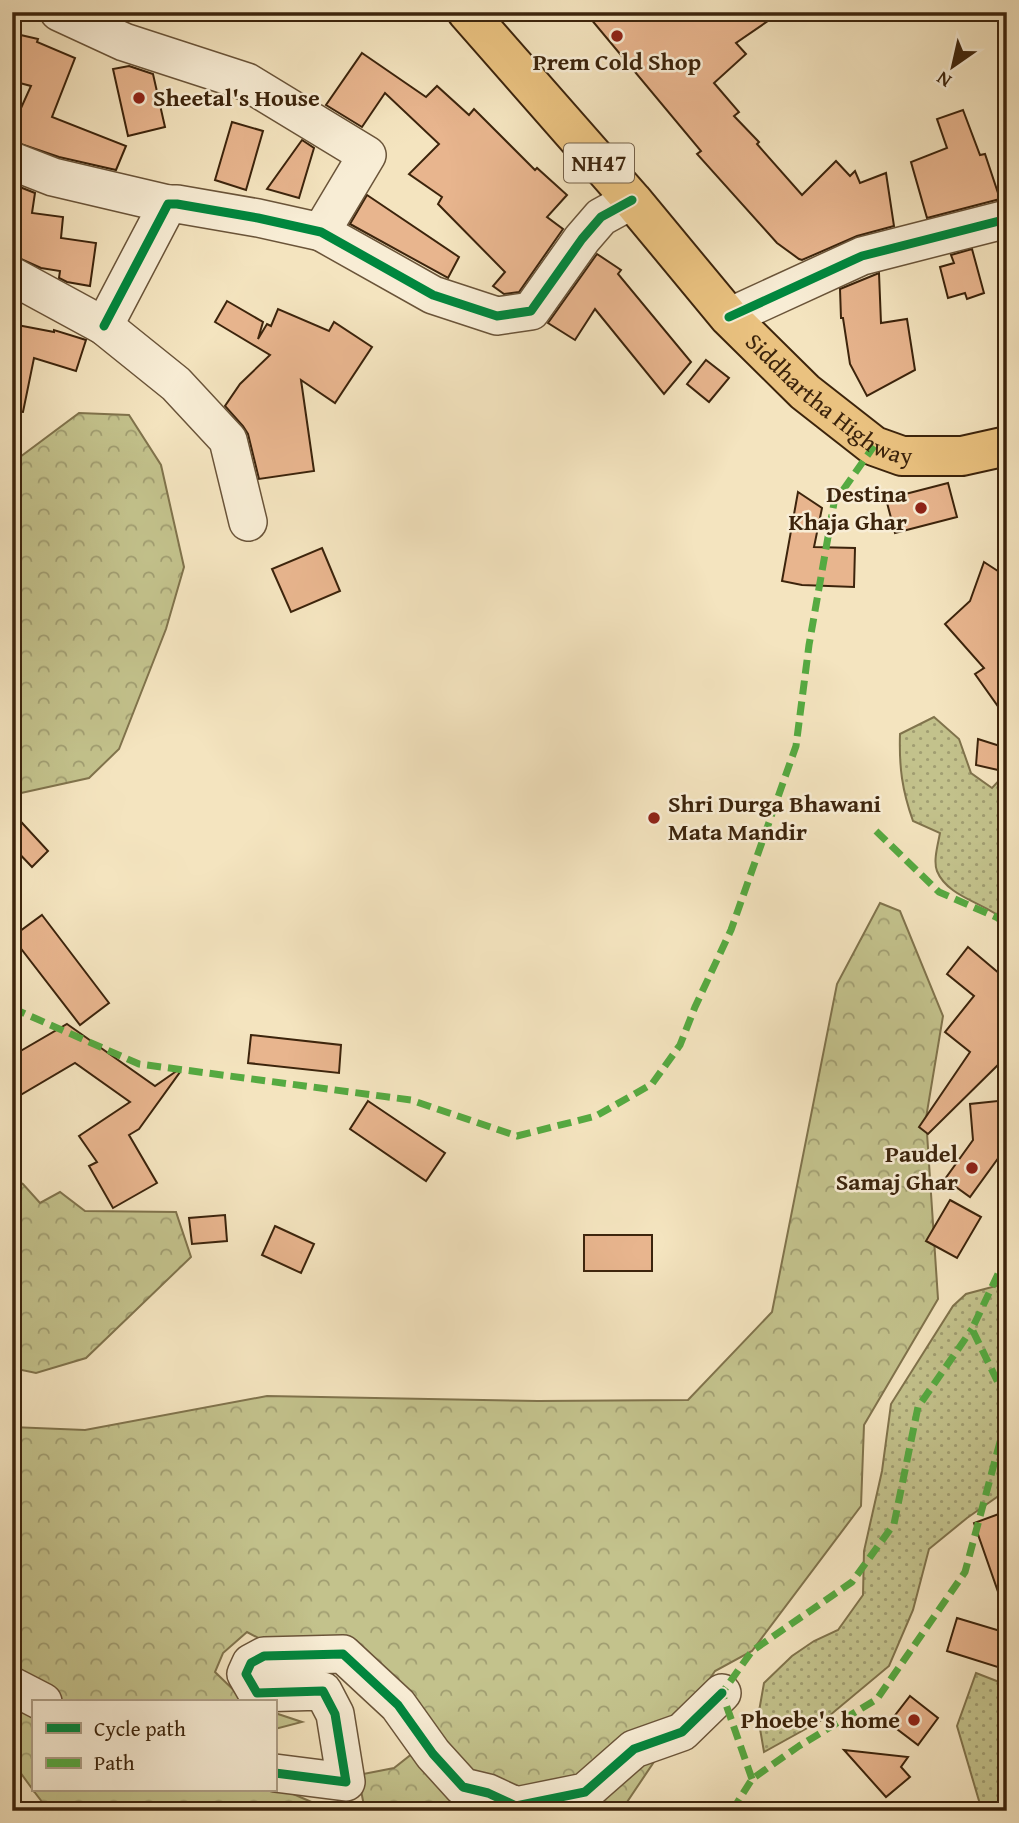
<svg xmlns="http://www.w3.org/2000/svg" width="1019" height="1823" viewBox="0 0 1019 1823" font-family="'Gentium Book Plus',serif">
  <defs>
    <pattern id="grass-dots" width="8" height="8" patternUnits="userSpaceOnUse" patternTransform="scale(1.75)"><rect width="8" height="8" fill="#c3c28c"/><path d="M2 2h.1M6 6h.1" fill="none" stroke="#a09d71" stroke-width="1.8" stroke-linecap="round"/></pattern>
    <pattern id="forest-crowns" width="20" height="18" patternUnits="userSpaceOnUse" patternTransform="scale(1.75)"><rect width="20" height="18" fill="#c3c28c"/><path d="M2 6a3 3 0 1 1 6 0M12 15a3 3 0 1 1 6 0" fill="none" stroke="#a09d71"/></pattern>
  </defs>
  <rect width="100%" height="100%" fill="#f4e4bf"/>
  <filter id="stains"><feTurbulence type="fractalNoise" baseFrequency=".00286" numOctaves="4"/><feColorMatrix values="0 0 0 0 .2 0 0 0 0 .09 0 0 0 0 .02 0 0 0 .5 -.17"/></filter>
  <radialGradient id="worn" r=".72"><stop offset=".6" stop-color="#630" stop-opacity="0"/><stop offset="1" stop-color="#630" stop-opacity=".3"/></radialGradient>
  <!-- grass -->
  <g fill="url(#grass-dots)" stroke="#80734c" stroke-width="2">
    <path d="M934,717L959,739L971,773L992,788L1007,772V922C987,903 948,898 937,871C933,861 938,844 940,833L913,821C902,790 899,767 900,734Z"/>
    <path d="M1007,1283V1490L967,1518L929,1549L913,1610L889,1666L829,1716L764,1752L758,1717L764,1683L792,1656L814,1641L838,1630L863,1595L864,1551L882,1471L891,1404L953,1306L966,1294Z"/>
    <path d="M976,1673L1007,1685V1811H982L957,1726Z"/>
  </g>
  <!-- forest -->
  <g fill="url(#forest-crowns)" stroke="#80734c" stroke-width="2">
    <path d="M79,413L129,415L161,465L184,567L166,629L119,749L89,778L12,795V463Z"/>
    <path d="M880,903L900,911L943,1016L926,1118L938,1299L864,1425L861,1506L752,1651L715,1671L621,1811H365L358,1775L394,1768L437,1734L392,1690L277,1648L247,1632L223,1653L215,1672L246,1702H55L12,1677V1427L85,1430L267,1396L538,1401L688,1400L772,1312L837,984Z"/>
    <path d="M12,1178L23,1184L40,1203L60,1192L85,1211L176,1212L191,1257L86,1358L36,1373L12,1368Z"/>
    <path d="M12,1693L33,1704V1790L12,1761Z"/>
    <path d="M275,1713L302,1722L275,1729Z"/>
    <path d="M275,1786L332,1811H49L33,1790H275Z"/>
  </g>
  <!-- building -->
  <g fill="#e8b58e" stroke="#3c240c" stroke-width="2">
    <path d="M585,12H781L736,43L746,54L714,83L739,112L734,116L759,142L757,144L802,195L836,161L850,176L855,171L860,183L886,173L894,226L857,236L802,260L799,259L777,243L697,154L701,151Z"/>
    <path d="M12,33L38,39L37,42L75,58L52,117L126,146L116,170L59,157L12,141V128L31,86L12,81Z"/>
    <path d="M362,53L426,97L437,86L469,115L474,109L535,170L537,168L567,195L547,217L563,229L519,292L504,294L493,286L505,272L438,204L442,197L409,174L439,144L385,93L362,127L326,105Z"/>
    <path d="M129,66L153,74L165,127L128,136L113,69Z"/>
    <path d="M963,110L980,155L985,154L1000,199L927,218L911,162L947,148L937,119Z"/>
    <path d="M232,122L263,131L246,190L215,180Z"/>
    <path d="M302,140L314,148L299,198L267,189Z"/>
    <path d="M12,184L35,193L32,213L63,217L61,238L96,243L90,286L67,282L59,278L60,271L41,268L12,255Z"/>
    <path d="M367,195L459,257L448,278L350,224Z"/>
    <path d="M972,249L984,293L967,299L965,293L948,298L940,267L954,263L951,255Z"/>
    <path d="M597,254L621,270L618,274L691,362L664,394L595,309L575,340L548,323Z"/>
    <path d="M879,273L881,323L907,319L915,370L867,396L850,364L843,318H841L840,289Z"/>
    <path d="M227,301L263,322L258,339L267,324L271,326L278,309L329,331L334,322L372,347L335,403L301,380L314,471L259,479L248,434L243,426L225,406L240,384L270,355L215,322Z"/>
    <path d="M12,324L54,332V330L86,340L76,371L34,358L23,412L12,411Z"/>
    <path d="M706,360L729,378L709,402L687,384Z"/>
    <path d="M948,483L957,517L895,533L886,499Z"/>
    <path d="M798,492L822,508L814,547L855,548L854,587L802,585L782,581Z"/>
    <path d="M322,548L340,591L291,612L272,569Z"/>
    <path d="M984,562L1007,577V719L975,674L984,668L945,624L970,601Z"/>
    <path d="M978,739L1000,746L998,770L976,765Z"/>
    <path d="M12,812L48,851L32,867L12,846Z"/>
    <path d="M42,915L109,1003L80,1025L12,937Z"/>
    <path d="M968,947L1007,980V1056L928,1134L919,1127L970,1052L945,1032L974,996L947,974Z"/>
    <path d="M67,1024L155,1086L178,1070L180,1072L139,1129L129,1135L157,1183L113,1208L89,1166L97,1162L79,1136L130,1102L75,1063L12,1100V1056Z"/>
    <path d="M251,1035L341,1045L339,1073L248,1063Z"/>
    <path d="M1007,1100V1146L970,1197L945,1179L973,1140L970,1104Z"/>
    <path d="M368,1101L445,1153L426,1181L350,1129Z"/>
    <path d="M950,1200L981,1217L957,1258L926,1241Z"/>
    <path d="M225,1215L227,1241L192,1244L189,1218Z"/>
    <path d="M275,1226L314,1244L301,1273L262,1255Z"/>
    <rect x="584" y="1235" width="68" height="36"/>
    <path d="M1007,1511V1605L1003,1606L974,1523Z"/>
    <path d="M957,1618L1007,1633V1670L947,1651Z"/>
    <path d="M910,1696L938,1718L918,1745L889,1723Z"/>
    <path d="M844,1750L908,1757L901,1767L910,1777L886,1797Z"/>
  </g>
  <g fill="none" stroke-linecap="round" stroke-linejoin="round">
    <!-- minor casing -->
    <g stroke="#6a5439" stroke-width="40">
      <g id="minor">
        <path d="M59,12L124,42L247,82L367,155L321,232"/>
        <path d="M12,161L53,177L168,204"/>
        <path d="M12,276L104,326L176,384L228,440L248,522"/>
        <path d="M729,317L862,256L1007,219"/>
        <path d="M104,326L168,204H177L258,218L321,232L433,295L497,316L531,311L582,239L601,217L632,200"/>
        <path d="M12,1686L43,1702"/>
        <path d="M275,1773L346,1782L335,1714L323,1691L257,1693L246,1674L251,1663L264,1656L343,1654L398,1705L433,1754L463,1787L488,1793L516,1806L585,1792L634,1749L682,1732L722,1693"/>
      </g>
    </g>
    <!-- highway casing -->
    <g stroke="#3c240c" stroke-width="42">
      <g id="highway">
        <path id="s1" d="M467,12L632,200L729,317L805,392L874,446L902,456H962L1007,446"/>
      </g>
    </g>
    <!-- minor -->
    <use href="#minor" stroke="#f8edd5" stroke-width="37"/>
    <!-- highway -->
    <use href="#highway" stroke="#eac280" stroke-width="38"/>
    <!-- quiet -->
    <g stroke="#55aa41" stroke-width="7" stroke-dasharray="14 7" stroke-linecap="butt">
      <path d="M876,831L939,892L998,918L1007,928"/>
      <path d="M12,1008L139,1064L411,1100L517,1136L596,1116L652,1084L680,1045L695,1007L731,930L796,746L809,645L834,503L874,446"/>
      <path d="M1007,1255L972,1329L1007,1401"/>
      <path d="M752,1779L722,1693L752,1651L852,1582L894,1524L918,1407L972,1329"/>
      <path d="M732,1811L752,1779L799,1746L877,1699L965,1572L1007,1416"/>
    </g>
    <!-- cycleway casing -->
    <g stroke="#f8edd5" stroke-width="13">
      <g id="cycleway">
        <path d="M729,317L862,256L1007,219"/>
        <path d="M104,326L168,204H177L258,218L321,232L433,295L497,316L531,311L582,239L601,217L632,200"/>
        <path d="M275,1773L346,1782L335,1714L323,1691L257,1693L246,1674L251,1663L264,1656L343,1654L398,1705L433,1754L463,1787L488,1793L516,1806L585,1792L634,1749L682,1732L722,1693"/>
      </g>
    </g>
    <!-- cycleway -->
    <use href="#cycleway" stroke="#00873e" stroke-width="9"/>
  </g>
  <!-- markers -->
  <g fill="#8f2418" stroke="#f8edd5" stroke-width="2.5">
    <circle cx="617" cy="36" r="7"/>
    <circle cx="139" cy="98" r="7"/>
    <circle cx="921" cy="508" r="7"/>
    <circle cx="654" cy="818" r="7"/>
    <circle cx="972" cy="1168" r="7"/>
    <circle cx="914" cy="1720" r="7"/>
  </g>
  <g text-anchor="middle" stroke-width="5" stroke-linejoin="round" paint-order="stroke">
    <!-- shield labels -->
    <rect fill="#f8edd5" stroke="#746048" stroke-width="2" x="564" y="143.5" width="70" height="39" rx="5"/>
    <g font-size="23" font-weight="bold" fill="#3c240c">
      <text x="599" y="171">NH47</text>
    </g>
    <!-- poi labels -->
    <g font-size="24" font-weight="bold" fill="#3c240c" stroke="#f8edd5" text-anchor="end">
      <text x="617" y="70" text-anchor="middle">Prem Cold Shop</text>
      <text x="153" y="106" text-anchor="start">Sheetal's House</text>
      <text x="907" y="502">Destina<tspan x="907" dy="28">Khaja Ghar</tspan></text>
      <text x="668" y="812" text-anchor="start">Shri Durga Bhawani<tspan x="668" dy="28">Mata Mandir</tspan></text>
      <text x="958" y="1162">Paudel<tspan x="958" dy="28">Samaj Ghar</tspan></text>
      <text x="900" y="1728">Phoebe's home</text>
    </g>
    <!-- street labels -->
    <g font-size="24" fill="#3c240c" stroke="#f8edd5">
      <text dy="8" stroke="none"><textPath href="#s1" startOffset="534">Siddhartha Highway</textPath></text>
    </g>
  </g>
  <!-- margin -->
  <rect width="1019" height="1823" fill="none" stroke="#f4e4bf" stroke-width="42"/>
  <rect x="14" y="14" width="991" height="1795" fill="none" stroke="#3c240c" stroke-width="3.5"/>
  <rect x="21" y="21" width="977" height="1781" fill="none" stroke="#3c240c" stroke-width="2"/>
  <!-- legend -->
  <rect x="32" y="1700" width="245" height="91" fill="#f8edd5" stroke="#ad9d85" stroke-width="2"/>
  <rect x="46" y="1723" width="35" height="10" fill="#00873e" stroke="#ad9d85" stroke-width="2"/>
  <text x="94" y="1736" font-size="21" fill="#3c240c">Cycle path</text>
  <rect x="46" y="1758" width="35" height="10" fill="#55aa41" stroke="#ad9d85" stroke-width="2"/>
  <text x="94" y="1770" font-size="21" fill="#3c240c">Path</text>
  <!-- north arrow -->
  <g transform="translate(953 66) rotate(214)" stroke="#f8edd5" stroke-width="5" paint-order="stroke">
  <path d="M0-5L12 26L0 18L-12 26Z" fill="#3c240c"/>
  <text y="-10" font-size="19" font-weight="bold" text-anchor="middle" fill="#3c240c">N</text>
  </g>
  <rect width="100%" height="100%" filter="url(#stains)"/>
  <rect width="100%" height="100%" fill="url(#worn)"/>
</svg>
